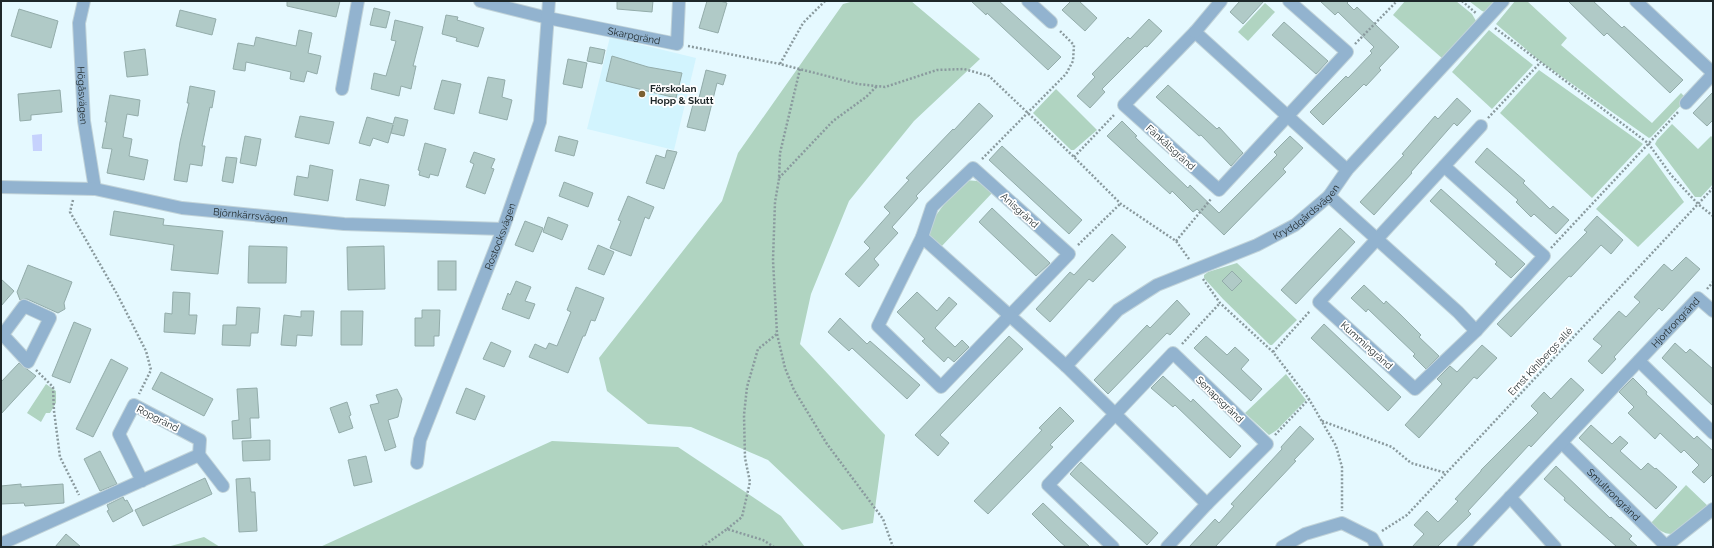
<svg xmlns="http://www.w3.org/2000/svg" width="1714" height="548" viewBox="0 0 1714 548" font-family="Raleway,sans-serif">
  <rect width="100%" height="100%" fill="#e5f9ff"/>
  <!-- built -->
  <path fill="#d2f4fe" d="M610,37L696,58L674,150L587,129Z"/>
  <!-- green -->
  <g fill="#b0d4c1" fill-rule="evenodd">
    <path d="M854,1H911L980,59L914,121L849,201L811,294L800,344L885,435L873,523L842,530L768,460L691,427L648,424L607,391L599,358L722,201L738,153L843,4Z"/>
    <path d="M1405,1H1456L1472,14L1476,21L1443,59L1393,15Z"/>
    <path d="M1469,1H1495L1485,12L1482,11Z"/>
    <path d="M1515,1H1527L1567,38L1561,45L1652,123L1681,93L1687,99L1651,137L1649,138L1541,62L1496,24Z"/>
    <path d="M1265,3L1275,12L1248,41L1238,32Z"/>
    <path d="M1489,30L1533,65L1492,109L1452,72Z"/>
    <path d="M1539,70L1643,144L1592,198L1500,113Z"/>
    <path d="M1056,89L1097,130L1074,150H1071L1033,113Z"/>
    <path d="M1672,124L1698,149L1711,136L1713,138V184L1701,197H1695L1655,144L1657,140Z"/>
    <path d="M1649,153L1684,202L1638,247L1596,209Z"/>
    <path d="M977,181L993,192L940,248L929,238L927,231C933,218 955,187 968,181C971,180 974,181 977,181Z"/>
    <path d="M1237,263L1297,320L1272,345H1270L1223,299L1204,278V275L1208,272ZM1232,271L1242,281L1232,291L1222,281Z"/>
    <path d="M1286,374L1306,400L1277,430L1269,435L1245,413Z"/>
    <path d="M46,384L56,391V403L50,413H46L41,422L27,413Z"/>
    <path d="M552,441L678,447L781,516L805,547H320Z"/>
    <path d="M1686,485L1710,508L1674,534C1664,535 1658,529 1651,523Z"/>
    <path d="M204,537L220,547H167Z"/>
  </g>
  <!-- water -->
  <path fill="#c6d2fd" d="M42,134V151H33L32,135Z"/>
  <!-- building -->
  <g fill="#b0cac7" stroke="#93acaa">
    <path d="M287,1H340L336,17L287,6Z"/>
    <path d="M617,1H653L652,12L617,9Z"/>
    <path d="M707,1H720L727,3L718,33L699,28Z"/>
    <path d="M971,1H999L1061,57L1048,70L987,13L986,15Z"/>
    <path d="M1071,1H1079L1097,18L1085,31L1062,10Z"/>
    <path d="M1240,1H1264L1243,24L1230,12Z"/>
    <path d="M1320,1H1349L1347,3L1354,10L1357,7L1399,47L1379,68L1381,70L1366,86L1364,84L1323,125L1310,112L1346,76L1348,78L1372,53L1370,51L1374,47L1338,12L1335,15Z"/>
    <path d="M1568,1H1593L1622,28L1624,26L1683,80L1670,93L1607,33L1604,36Z"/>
    <path d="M374,8L390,12L386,28L370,25Z"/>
    <path d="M19,9L58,21L51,48L11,36Z"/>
    <path d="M180,10L216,19L212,35L176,26Z"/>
    <path d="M446,15L458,17L457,20L484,28L478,47L456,41L457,38L442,34Z"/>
    <path d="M1149,19L1162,31L1147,47L1145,46L1102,89L1105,92L1090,108L1077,96L1095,77L1092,74L1128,37L1130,39Z"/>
    <path d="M395,20L423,27L413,66H416L411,89L401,86L399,96L371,89L374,73L386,76L396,41L391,40Z"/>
    <path d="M1284,22L1328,61L1316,74L1272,35Z"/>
    <path d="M299,30L312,33L308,53L321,56L317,74L307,71L304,82L290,79L291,72L246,62L245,71L233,69L238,43L254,46L256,37L296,46Z"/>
    <path d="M590,47L605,50L602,64L587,61Z"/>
    <path d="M145,49L148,75L127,77L124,52Z"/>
    <path d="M612,56L648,67L682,73L676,98L606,81Z"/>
    <path d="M568,59L587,63L582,88L563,84Z"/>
    <path d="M706,70L726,75L723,85L717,83L705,131L687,127L695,97L699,98Z"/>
    <path d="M488,77L505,80L502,97L512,100L507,120L479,113Z"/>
    <path d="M442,80L461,84L454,114L434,109Z"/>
    <path d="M1168,85L1217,129L1219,127L1243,153L1231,166L1201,135L1199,136L1156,97Z"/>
    <path d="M190,86L215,91L212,108L210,107L202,146H205L202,166L190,164L187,182L174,180L180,142L189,103H187Z"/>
    <path d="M60,90L62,112L31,115V120L20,121L18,94Z"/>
    <path d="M1713,92V120L1707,126L1693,113Z"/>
    <path d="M110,95L140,100L138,116L127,114L123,137L132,139L129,156L148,160L144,180L107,173L112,149L102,148L107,122H105Z"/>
    <path d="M1457,98L1471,111L1457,126L1454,123L1411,172L1412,173L1374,215L1360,202L1404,155L1402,154L1435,116L1438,119Z"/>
    <path d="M979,103L993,116L916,196L918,198L892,227L898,233L874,259L879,265L859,287L845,274L870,248L864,242L890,213L884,207L909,180L906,178L953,129L954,130Z"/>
    <path d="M300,116L334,122L329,144L295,137Z"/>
    <path d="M367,117L393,124L395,117L408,120L404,136L391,133L393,125L388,143L373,138L370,146L359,143Z"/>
    <path d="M1122,121L1137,136L1135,137L1166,167L1188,188L1190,185L1219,213L1277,155L1274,152L1290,136L1303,148L1283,169L1286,172L1224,235L1197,209L1193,212L1172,191L1170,194L1107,136Z"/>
    <path d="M245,136L261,139L256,166L240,163Z"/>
    <path d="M559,136L578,141L574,156L555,151Z"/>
    <path d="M425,143L446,149L438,176L430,174L429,178L419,175L420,171L418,170Z"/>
    <path d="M1002,146L1082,220L1069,234L989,160Z"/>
    <path d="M1487,148L1525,181L1523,183L1550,209L1553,206L1569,220L1556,234L1534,214L1531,217L1516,202L1518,200L1475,162Z"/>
    <path d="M667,150L677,152L664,189L646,183L656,155L665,158Z"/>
    <path d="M474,152L495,159L491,168L494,169L485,194L466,187L474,164L470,162Z"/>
    <path d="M226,157L237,158L233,183L222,181Z"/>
    <path d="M310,165L333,170L328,201L294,195L297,176L308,178Z"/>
    <path d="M360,179L389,185L385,206L356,200Z"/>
    <path d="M564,182L593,193L588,207L559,196Z"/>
    <path d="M1441,189L1525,264L1511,278L1495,264L1497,262L1430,201Z"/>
    <path d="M628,196L654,207L649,219L645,217L631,256L610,248L621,221L618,220Z"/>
    <path d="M992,208L1050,263L1036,276L979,222Z"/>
    <path d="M114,211L164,219L163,225L223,231L218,274L171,270L174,245L110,235Z"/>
    <path d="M1597,216L1623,240L1611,254L1601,245L1571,277L1569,276L1511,337L1497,324L1587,232L1584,230Z"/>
    <path d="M548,217L568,225L562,240L543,232Z"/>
    <path d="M525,221L543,228L533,252L515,245Z"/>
    <path d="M1340,228L1355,242L1296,304L1281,290Z"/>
    <path d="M1112,234L1126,247L1093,282L1089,279L1050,322L1036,309L1070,272L1074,275Z"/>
    <path d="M598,245L614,252L604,275L588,269Z"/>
    <path d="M249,246L287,247L286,283H248Z"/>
    <path d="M384,246L385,289L348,290L347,247Z"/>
    <path d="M1686,257L1700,269L1662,311L1659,308L1614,357L1616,359L1602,374L1588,361L1602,346L1593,339L1619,311L1626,317L1640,302L1634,297L1664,264L1672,271Z"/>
    <rect x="438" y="261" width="18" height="29"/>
    <path d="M28,265L72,282L64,303L65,309L58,313L27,299L20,300L17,292Z"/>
    <path d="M1232,271L1242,281L1232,291L1222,281Z"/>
    <path d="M1,279L14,291L1,306Z"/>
    <path d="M516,281L531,287L525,301L535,304L529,319L502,309L508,293L510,295Z"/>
    <path d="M1364,285L1384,304L1386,301L1401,315L1421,335L1419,337L1439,356L1426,369L1413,356L1415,354L1394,334L1368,309L1366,312L1351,298Z"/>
    <path d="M576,287L604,298L595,321L591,320L585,336H583L568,373L529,357L535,344L546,349L549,343L557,346L571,312L567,310Z"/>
    <path d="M173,292L190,293L189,315H197L195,334L164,332L165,313L172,314Z"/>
    <path d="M917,292L937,311L949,297L957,304L935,328L955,347L962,340L969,347L954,362L948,357L944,362L922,341L925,339L897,312Z"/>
    <path d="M1177,300L1190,314L1170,335L1167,333L1108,394L1094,380L1147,325L1150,328Z"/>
    <path d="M237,307L260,308L258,333H251L250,346L222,345L223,325H236Z"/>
    <path d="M422,310H440L439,336H434V346H415V318H422Z"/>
    <path d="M301,311H314L312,336L297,335L296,346L281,345L284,315L301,317Z"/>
    <path d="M341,311H363L362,345H341Z"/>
    <path d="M840,318L867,344L870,341L920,385L907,399L852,348L849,351L828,332Z"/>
    <path d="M74,322L91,329L70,383L52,376Z"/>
    <path d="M1324,324L1401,397L1388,411L1311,338Z"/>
    <path d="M1009,336L1023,349L940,435L949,443L938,456L915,435Z"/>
    <path d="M1206,336L1227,355L1235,347L1249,360L1241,369L1262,389L1251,401L1194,348Z"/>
    <path d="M491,342L511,351L504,367L483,359Z"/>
    <path d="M1675,343L1686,353L1690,349L1713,369V406L1662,358Z"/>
    <path d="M1482,345L1497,358L1477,379L1474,377L1419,438L1405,425L1442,384L1437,379L1450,366L1457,372Z"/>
    <path d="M111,359L128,368L93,437L76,429Z"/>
    <path d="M19,363L36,376L1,414V382Z"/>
    <path d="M161,372L213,399L204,416L152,389Z"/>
    <path d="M1163,376L1191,402L1193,399L1241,446L1230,458L1175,405L1173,407L1151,388Z"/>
    <path d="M1571,378L1584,390L1531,447L1529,445L1494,483L1468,511L1471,514L1437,547H1412L1424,534L1414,525L1427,511L1438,522L1458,501L1455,499L1481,471V470L1538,413L1531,406L1544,392L1551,399Z"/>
    <path d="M1633,378L1647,392L1646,394L1694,439L1697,436L1713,451V474L1704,483L1692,472L1699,465L1684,450L1681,453L1660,433L1655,439L1628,413L1634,407L1619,392Z"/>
    <path d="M257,388L259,418H250L251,438L233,439L232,421L239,420L237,389Z"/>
    <path d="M466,388L485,396L475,420L456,413Z"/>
    <path d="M397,389L402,399L398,417L388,420L396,447L385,451L370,405L379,403L376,395Z"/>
    <path d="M347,402L351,415L349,416L353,428L339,433L330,408Z"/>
    <path d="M1060,407L1074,421L1050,445L1053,447L988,514L974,501L1042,430L1039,428Z"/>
    <path d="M1591,425L1612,444L1620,436L1628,443L1620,451L1641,470L1648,463L1655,469L1656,468L1677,487L1656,509L1579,438Z"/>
    <path d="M1300,426L1314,439L1294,460L1296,461L1215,547H1189L1215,519L1219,523L1234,506L1231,504L1282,449L1281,447Z"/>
    <path d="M270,440V460L243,461L242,441Z"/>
    <path d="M100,451L117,484L100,491L84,459Z"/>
    <path d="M366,456L372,482L354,486L348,460Z"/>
    <path d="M1081,462L1158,533L1147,545L1070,474Z"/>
    <path d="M1556,466L1610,518L1611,517L1632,536L1629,539L1638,547H1617L1564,500L1565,498L1544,479Z"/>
    <path d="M205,478L212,494L143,526L135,510Z"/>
    <path d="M250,478L251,492H255L257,531L239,532L236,479Z"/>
    <path d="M21,484V487L63,484L64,503L25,506L24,503L1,504V486Z"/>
    <path d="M123,497L125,501L127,500L133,511L113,522L107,511L109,510L107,505Z"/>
    <path d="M1043,503L1064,523L1090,547H1066L1058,540L1032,514Z"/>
    <path d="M66,534L81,547H55Z"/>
  </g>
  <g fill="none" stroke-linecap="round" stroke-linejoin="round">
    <!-- minor casing -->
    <g stroke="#c1d3d9" stroke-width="14">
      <g id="minor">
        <path id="s1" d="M84,1L79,23L84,121L95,189"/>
        <path id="s2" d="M480,1L548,18L677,44L679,1"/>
        <path d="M1028,1L1051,22"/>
        <path d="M1289,1L1347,52L1219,190L1124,105L1195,32L1347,170"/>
        <path d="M1636,1L1713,73"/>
        <path d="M1195,32L1221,1"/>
        <path d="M342,89L358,1"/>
        <path d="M1686,103L1713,74"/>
        <path d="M1444,166L1544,256L1476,331L1415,389L1319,302L1481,126"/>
        <path d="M973,168L1069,254L941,387L878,326L922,237L932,207Z"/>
        <path id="s3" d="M1,187L95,189L182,208L344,224L503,229"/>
        <path d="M1329,196L1458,312L1476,331"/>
        <path d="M922,237L1066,366L1207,504L1267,444L1173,353L1048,485L1113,547"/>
        <path d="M1,337L24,306L50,318L28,362L3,335"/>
        <path d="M1639,361L1713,433"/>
        <path id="s4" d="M1066,366L1118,310L1157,285L1257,245L1295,225L1329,196L1347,170L1503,1"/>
        <path id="s5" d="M1562,443L1666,546"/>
        <path d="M199,455L223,486"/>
        <path id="s6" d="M417,463L420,440L503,229L540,122L549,1"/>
        <path d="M1510,497L1555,547"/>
        <path d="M5,542L199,455L200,440L134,405L119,434L142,481"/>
        <path d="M1167,547L1207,504"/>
        <path d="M1282,547L1305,534L1342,523L1372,538L1377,547"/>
        <path id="s7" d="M1463,547L1698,298L1713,311"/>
        <path d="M1665,547L1713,509"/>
      </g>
    </g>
    <!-- path -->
    <g stroke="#8a9a9e" stroke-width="2.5" stroke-dasharray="2 2" stroke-linecap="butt">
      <path d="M825,1L803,23L780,64L858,84L885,87L937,70L964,69L989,76L1074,157L1121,204L1176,241L1189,259"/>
      <path d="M1462,1L1477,14"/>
      <path d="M1495,28L1648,143L1671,175L1698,204L1713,216"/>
      <path d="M1355,44L1397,1"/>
      <path d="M688,46L780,64"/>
      <path d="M800,69L780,153L779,179L775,202L773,260L777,334L785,368L794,390L827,444L883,519L893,547"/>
      <path d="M1488,118L1540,63"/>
      <path d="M1074,157L1115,114"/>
      <path d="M982,159L1066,74L1073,61L1074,45L1059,30"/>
      <path d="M779,178L833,121L866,97L877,86"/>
      <path d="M73,200L70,212L117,294L146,351L151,370L139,394"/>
      <path d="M1176,241L1211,199"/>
      <path d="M1078,245L1120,204"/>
      <path d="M1551,248L1679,111"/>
      <path d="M1203,279L1220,303L1273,352L1309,399L1336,446L1342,467V511"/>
      <path d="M1707,289L1713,282"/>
      <path d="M1182,344L1220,303"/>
      <path d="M1273,352L1310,311"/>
      <path d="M36,370L53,387L54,411L60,457L79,495"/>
      <path d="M1322,421L1392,447L1411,463L1446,473"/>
      <path d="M1275,435L1309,399"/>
      <path d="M727,529L742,517L750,482L745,458L744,415L747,387L758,349L777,334"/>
      <path d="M1382,531L1407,515L1713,188"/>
      <path d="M702,547L727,529L763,540L774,547"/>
    </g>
    <!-- minor -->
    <use href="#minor" stroke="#92b3cf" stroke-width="12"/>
  </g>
  <!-- markers -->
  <circle fill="#7b6032" stroke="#fff" stroke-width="1.5" cx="642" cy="94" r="4"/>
  <g text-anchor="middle" stroke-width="3.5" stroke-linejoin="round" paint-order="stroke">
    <!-- street labels -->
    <g font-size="10" fill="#1e282a" stroke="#fff">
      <text dy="4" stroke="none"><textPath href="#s2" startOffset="158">Skarpgränd</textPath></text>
      <text dy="4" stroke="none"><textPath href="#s1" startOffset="95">Högåsvägen</textPath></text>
      <text transform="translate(1171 147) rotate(42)" y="4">Fänkålsgränd</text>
      <text transform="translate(1020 210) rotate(42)" y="4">Anisgränd</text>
      <text dy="4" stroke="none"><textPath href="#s4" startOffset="290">Kryddgårdsvägen</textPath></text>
      <text dy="4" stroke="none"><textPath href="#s3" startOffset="252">Björnkärrsvägen</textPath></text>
      <text dy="4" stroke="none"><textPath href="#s6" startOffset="242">Rostocksvägen</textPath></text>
      <text dy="4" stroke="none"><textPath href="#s7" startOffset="309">Hjortrongränd</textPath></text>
      <text transform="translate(1367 345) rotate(42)" y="4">Kummingränd</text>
      <text transform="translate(1540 361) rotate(-47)" y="4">Ernst Kihlbergs allé</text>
      <text transform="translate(1220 399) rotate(44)" y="4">Senapsgränd</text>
      <text transform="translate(158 418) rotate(27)" y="4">Ropgränd</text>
      <text dy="4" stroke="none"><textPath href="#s5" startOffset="73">Smultrongränd</textPath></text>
    </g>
    <!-- poi labels -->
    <g font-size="10" font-weight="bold" fill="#1e282a" stroke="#fff" text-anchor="start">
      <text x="650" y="92">Förskolan<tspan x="650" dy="12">Hopp &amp; Skutt</tspan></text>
    </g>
  </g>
  <!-- border -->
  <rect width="1714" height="548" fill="none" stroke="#1e282a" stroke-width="4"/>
</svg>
